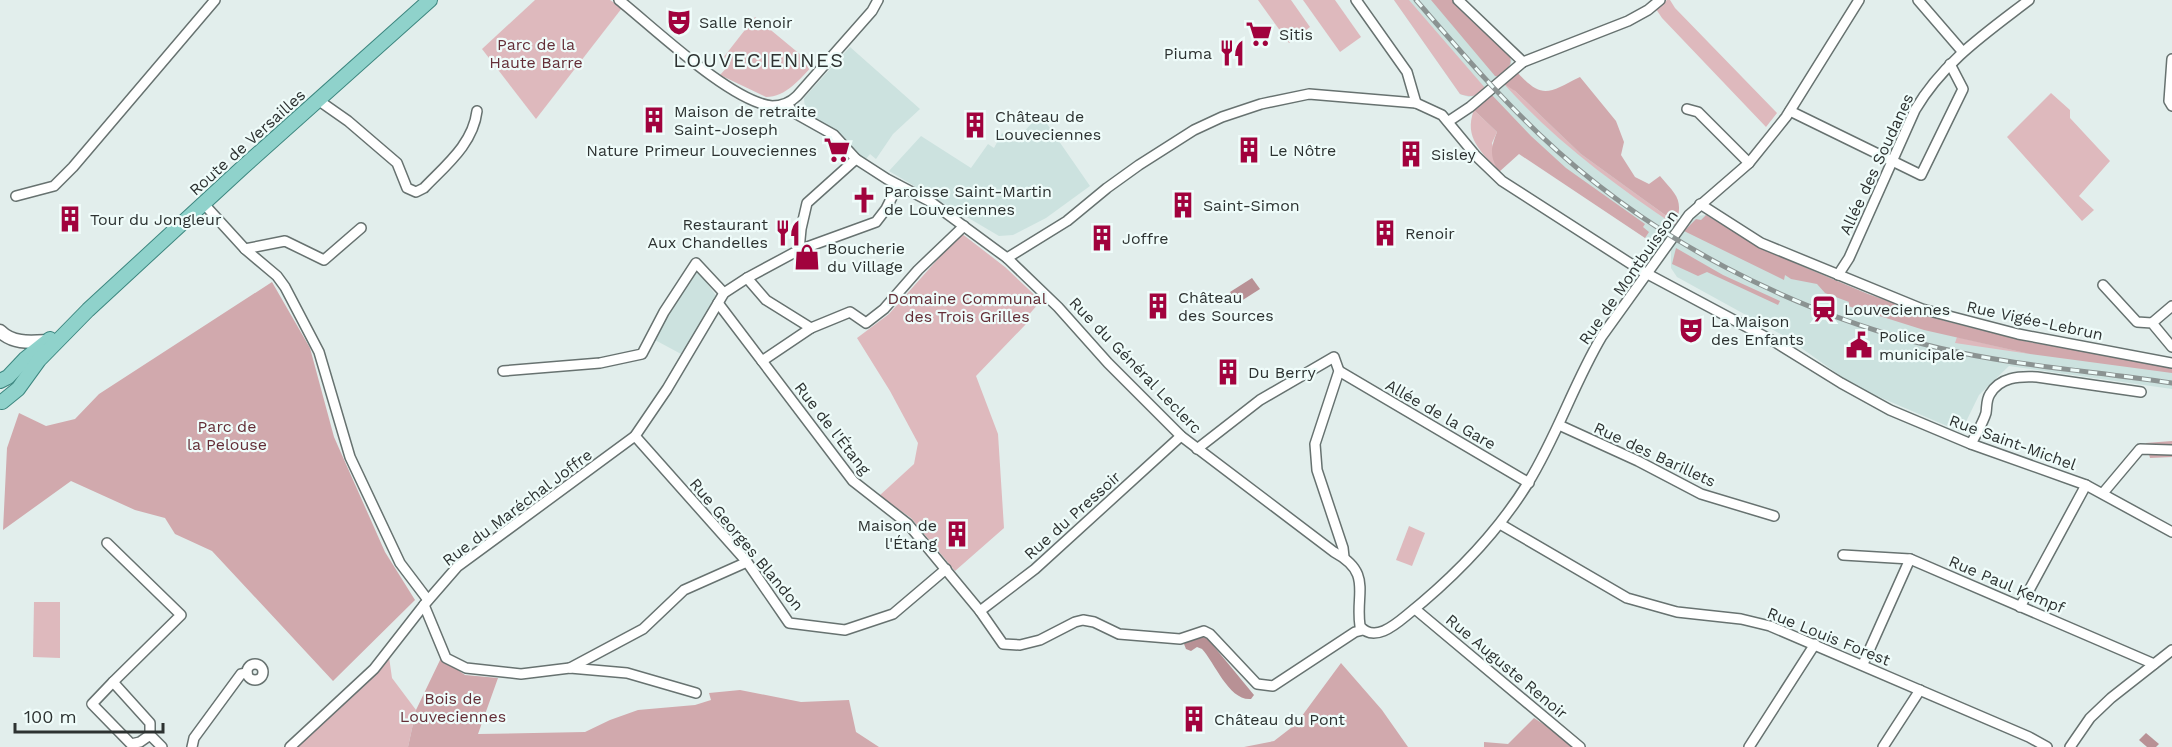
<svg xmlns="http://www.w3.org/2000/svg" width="2172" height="747" viewBox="0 0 2172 747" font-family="'Work Sans',sans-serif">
  <rect width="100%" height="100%" fill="#e2eeec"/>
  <!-- built -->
  <g fill="#cce2df">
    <path d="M1394,0H1455L1512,59L1511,65L1499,77L1504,84L1683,231L1694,216L1706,215L1757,245L1797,264L1868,294L1945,321L2024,341L2172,370V389L2009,366L1979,395L1961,432L1856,387L1786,337L1677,277L1671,268V251L1662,245H1656L1519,153L1474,110L1491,94L1469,97L1460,94Z"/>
    <path d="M850,47L920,109L893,134L876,159L870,154L865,160L832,131L805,111L804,98Z"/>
    <path d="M1036,121H1045L1090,186L1046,218L1013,235L999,236L889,171L921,136L971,168L988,144L994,148L1002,133L1014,142L1032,123Z"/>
    <path d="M693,270L698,271L717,297L683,355L655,340Z"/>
  </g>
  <!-- green -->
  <g fill="#deb9bd">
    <path d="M535,0H610L622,8L536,119L482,49Z"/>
    <path d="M1258,0H1291L1310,27L1289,43Z"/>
    <path d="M1303,0H1335L1361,37L1340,52Z"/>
    <path d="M1394,0H1409L1486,89C1477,96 1472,98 1460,94Z"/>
    <path d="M1667,0H1670L1675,8L1777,113L1766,127L1662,18L1656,9Z"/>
    <path d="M755,17L813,65C800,79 786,97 766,97L720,75L730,64L723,58Z"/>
    <path d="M1504,84L1513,89L1581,154L1672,220L1676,226C1613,184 1554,140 1504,84Z"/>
    <path d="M2051,93L2070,110V118L2110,161L2079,196L2094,210L2082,221L2007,137Z"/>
    <path d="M1474,110L1497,132L1492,143L1499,172C1482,152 1463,138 1474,110Z"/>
    <path d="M961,233L1005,267L1041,301L1024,320L1027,323L976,376L998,434L1004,528L955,571L911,518L879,496L914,464L918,443L890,391L857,338L889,314Z"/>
    <path d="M1957,337L2030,354L1955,343Z"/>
    <path d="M1409,526L1425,533L1412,566L1396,560Z"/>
    <path d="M34,602H60V658L33,657Z"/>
    <path d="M389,657L392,678L416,710L408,747H293Z"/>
  </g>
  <!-- forest -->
  <g fill="#d1a9ad">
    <path d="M1431,0H1455L1507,50C1515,65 1509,66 1499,77L1495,76Z"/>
    <path d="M1517,72C1543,101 1549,92 1580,77L1616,121L1624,142L1621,155L1635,177L1649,184L1660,176C1678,197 1683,199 1676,226L1672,220L1581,154L1515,91L1504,84Z"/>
    <path d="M1491,94L1531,136L1566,168L1645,224L1643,227L1649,232L1645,238L1519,154L1499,172C1490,156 1490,150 1497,132L1474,110Z"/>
    <path d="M1706,215L1757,245L1797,264L1868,294L1945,321L2024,341L2172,367V373L2030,354L1924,330L1848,306L1849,302L1825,293L1817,284L1791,279L1785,275L1784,280L1684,231L1696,219L1701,220Z"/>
    <path d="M1676,248L1723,275L1780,301L1778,305L1707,272L1698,276L1672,264Z"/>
    <path d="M272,282L310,348L334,437L385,552L415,600L333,681L212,551L175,534L165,518L135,510L71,481L3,530L7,448L19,413L46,426L75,419L99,394Z"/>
    <path d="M2172,441V457L2150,458L2146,443Z"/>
    <path d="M441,658L465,675L498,678L478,734L585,732L610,720L638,710L695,705L711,700L709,693L740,690L801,702L849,700L856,732L879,747H408L416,710Z"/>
    <path d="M1341,663L1382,710L1408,747H1244L1274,741L1296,724Z"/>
    <path d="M1534,718L1579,747H1484V742L1508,744Z"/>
  </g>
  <!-- water -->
  <g fill="#b89195">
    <path d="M1252,278L1260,289L1238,303L1230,292Z"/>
    <path d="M1199,636L1207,638L1254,695L1251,699C1229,701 1215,663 1202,649L1197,647L1191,651L1186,649L1184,644L1189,639Z"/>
    <path d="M2146,733L2159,744L2156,747H2147L2139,740Z"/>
  </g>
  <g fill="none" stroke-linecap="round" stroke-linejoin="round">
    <!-- minor casing -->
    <g stroke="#677270" stroke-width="12">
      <g id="minor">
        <path d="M619,0C653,27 731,102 772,106C782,106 790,103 797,96L872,11L878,0"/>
        <path d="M1356,0L1407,72L1416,103"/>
        <path d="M1458,0L1523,62"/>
        <path d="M1918,0L1962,51"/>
        <path d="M2172,59L2169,101L2172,106"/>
        <path d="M318,100L348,121L397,163L407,188L416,192L424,188C446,165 473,144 477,111"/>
        <path d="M787,104L793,112L834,135L856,159L887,179L931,202L1007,258L1058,307L1108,363L1181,436L1334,552C1373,573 1355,593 1360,626C1374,643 1395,625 1407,615C1453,578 1497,533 1528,483C1557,436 1574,383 1602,336L1689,215L1749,163L1786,117L1859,0"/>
        <path d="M1687,109L1698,112L1749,163"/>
        <path d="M1790,111L1921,175L1963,89L1950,64"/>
        <path d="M1449,121L1470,107L1523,62L1628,21L1648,10L1660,0"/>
        <path d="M16,196L54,186L73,167L215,0"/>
        <path d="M203,203L245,249L277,276L285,287L319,352L350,457L400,563L428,600"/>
        <path d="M1700,204L1761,243L1922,309L2018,334L2172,363"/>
        <path d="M245,249L285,241L324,260L361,228"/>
        <path d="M799,250L801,229L807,203L856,159"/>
        <path d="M1007,258L1067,221L1107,188L1139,165L1194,130L1222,117L1261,104L1309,94L1416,103L1442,115L1476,156L1502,181L1642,271L1775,342L1841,383L1890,410L1971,444L2086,485L2172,532"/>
        <path d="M1838,275L1849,258L1915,110C1943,62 1986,33 2029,0"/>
        <path d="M747,278L766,300L811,328L850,312L866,323L884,309L918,270L964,226"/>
        <path d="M2103,285L2137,322L2152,323L2172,347"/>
        <path d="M718,303L853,481L908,524L980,611L1003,644L1020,645L1040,640L1075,622L1083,620L1094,622L1119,634L1180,639L1204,631L1210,634L1257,684L1273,686L1355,632L1363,630"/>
        <path d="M2152,323L2172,306"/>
        <path d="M762,361L811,328"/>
        <path d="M503,371L600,363L642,354L664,312L696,263L724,293"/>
        <path d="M1339,371L1529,483"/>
        <path d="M1559,425L1638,461L1701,494L1774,516"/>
        <path d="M635,436L747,562L789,623L845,630L893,614L946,569"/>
        <path d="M1971,444C1976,434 1983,423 1986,413C1987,407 1986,400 1990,394C2000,377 2019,376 2037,377L2141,392"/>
        <path d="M1197,449L1260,400L1334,357L1339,371L1315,444L1317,470L1343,548L1344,557"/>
        <path d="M2103,493L2140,449L2172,450"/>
        <path d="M1500,524L1627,598L1677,612L1741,619L1770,626L2029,737L2047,747"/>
        <path d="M107,543L181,615L113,682"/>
        <path d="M1843,555L1910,559L2154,664"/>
        <path d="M424,605L446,658L466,668L521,674L570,668L627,673L696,693"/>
        <path d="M2020,607L2086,485"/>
        <path d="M1415,609L1580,747"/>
        <path d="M980,611L1035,569L1181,436"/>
        <path d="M1863,664L1910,559"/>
        <circle cx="255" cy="672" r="8"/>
        <path d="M570,668L643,629L684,590L747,562"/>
        <path d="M150,735L140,742L131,744L92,704L113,682L150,723V735L162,747"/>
        <path d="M192,747L194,738L241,674L247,673"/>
        <path d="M290,747L374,669L424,605L457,567L635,436L667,389L724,293L747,278L799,250L876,222L886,209L898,185"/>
        <path d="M1749,747L1815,644"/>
        <path d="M1883,747L1920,690"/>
        <path d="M2070,747L2090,718L2111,698L2172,650"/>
      </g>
    </g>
    <!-- secondary casing -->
    <g stroke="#677270" stroke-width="15">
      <path id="secondary" d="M0,331C13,344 30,342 48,341"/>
    </g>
    <!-- primary casing -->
    <g stroke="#3c867f" stroke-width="16">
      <g id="primary">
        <path d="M0,381L8,377L25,359L50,339"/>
        <path d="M2,402L18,389L39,360L88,310L242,168L430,0"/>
      </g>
    </g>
    <!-- minor -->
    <use href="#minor" stroke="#fff" stroke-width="9"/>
    <!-- secondary -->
    <use href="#secondary" stroke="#fff" stroke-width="12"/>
    <!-- primary -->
    <use href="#primary" stroke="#8fd2cb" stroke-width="14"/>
    <!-- rail casing -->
    <g stroke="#8b9392" stroke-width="5">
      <path id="rail" d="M1416,0C1456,46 1495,92 1539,134C1649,239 1791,312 1939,348C2015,366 2094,371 2172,383"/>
    </g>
    <!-- rail -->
    <use href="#rail" stroke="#effcfa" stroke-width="3" stroke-dasharray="9" stroke-linecap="butt"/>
  </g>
  <!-- icons -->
  <defs>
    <g id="theatre-bare" transform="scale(2.07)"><path d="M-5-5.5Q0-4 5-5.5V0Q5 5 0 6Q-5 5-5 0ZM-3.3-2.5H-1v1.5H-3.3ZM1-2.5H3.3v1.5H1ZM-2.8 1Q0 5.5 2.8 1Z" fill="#a1023d" stroke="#effcfa" stroke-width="2.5" paint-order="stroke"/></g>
    <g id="supermarket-bare" transform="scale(2.07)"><path d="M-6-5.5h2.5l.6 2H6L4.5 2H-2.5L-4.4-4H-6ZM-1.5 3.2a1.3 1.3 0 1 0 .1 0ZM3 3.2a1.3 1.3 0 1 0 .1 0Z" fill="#a1023d" stroke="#effcfa" stroke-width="2.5" paint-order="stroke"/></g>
    <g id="restaurant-bare" transform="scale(2.07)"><path d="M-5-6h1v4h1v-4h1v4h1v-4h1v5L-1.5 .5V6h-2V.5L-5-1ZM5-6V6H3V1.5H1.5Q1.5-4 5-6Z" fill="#a1023d" stroke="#effcfa" stroke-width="2.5" paint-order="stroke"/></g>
    <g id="building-bare" transform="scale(2.07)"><path d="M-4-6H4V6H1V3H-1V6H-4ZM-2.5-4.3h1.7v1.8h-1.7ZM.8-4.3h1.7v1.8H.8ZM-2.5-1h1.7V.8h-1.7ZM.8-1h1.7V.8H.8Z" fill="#a1023d" stroke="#effcfa" stroke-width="2.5" paint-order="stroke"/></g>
    <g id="church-bare" transform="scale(2.07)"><path d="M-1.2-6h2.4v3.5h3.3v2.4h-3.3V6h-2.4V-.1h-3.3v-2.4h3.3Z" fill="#a1023d" stroke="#effcfa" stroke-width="2.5" paint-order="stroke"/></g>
    <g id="shop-bare" transform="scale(2.07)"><path d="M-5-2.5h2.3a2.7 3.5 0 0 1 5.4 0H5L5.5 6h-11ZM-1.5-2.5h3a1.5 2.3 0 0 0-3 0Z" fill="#a1023d" stroke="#effcfa" stroke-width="2.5" paint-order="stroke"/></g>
    <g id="station-bare" transform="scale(2.07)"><path d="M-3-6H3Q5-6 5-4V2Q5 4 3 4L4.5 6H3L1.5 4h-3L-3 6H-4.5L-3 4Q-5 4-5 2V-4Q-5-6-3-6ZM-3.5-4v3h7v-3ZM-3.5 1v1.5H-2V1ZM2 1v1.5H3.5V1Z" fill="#a1023d" stroke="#effcfa" stroke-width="2.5" paint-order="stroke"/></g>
    <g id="civic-bare" transform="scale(2.07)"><path d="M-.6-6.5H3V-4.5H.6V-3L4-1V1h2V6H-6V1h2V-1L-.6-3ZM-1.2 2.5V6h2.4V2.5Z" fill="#a1023d" stroke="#effcfa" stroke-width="2.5" paint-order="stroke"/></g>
  </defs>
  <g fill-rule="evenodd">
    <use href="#theatre-bare" x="679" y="22"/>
    <use href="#supermarket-bare" x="1259" y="34"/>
    <use href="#restaurant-bare" x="1232" y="53"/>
    <use href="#building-bare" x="654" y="120"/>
    <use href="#building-bare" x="975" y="125"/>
    <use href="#supermarket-bare" x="837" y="150"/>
    <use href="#building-bare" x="1249" y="150"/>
    <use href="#building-bare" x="1411" y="154"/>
    <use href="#church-bare" x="864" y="200"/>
    <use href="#building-bare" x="1183" y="205"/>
    <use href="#building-bare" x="70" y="219"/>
    <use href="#restaurant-bare" x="788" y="233"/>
    <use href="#building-bare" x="1385" y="233"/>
    <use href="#building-bare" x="1102" y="238"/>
    <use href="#shop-bare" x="807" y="257"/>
    <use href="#building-bare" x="1158" y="306"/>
    <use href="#station-bare" x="1824" y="309"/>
    <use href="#theatre-bare" x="1691" y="330"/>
    <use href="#civic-bare" x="1859" y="345"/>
    <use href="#building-bare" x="1228" y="372"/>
    <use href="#building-bare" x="957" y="534"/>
    <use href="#building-bare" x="1194" y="719"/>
  </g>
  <g text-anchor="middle" stroke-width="4.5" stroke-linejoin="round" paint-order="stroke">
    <!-- poi labels -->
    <g font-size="16" fill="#2d3231" stroke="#effcfa" text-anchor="start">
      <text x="699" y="28">Salle Renoir</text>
      <text x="1279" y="40">Sitis</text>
      <text x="1212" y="59" text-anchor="end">Piuma</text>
      <text x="674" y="117">Maison de retraite<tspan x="674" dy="18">Saint-Joseph</tspan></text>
      <text x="995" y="122">Château de<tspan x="995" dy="18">Louveciennes</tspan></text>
      <text x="817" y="156" text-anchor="end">Nature Primeur Louveciennes</text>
      <text x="1269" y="156">Le Nôtre</text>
      <text x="1431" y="160">Sisley</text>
      <text x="884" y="197">Paroisse Saint-Martin<tspan x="884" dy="18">de Louveciennes</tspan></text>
      <text x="1203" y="211">Saint-Simon</text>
      <text x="90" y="225">Tour du Jongleur</text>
      <text x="768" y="230" text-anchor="end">Restaurant<tspan x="768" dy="18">Aux Chandelles</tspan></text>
      <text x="1405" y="239">Renoir</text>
      <text x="1122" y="244">Joffre</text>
      <text x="827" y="254">Boucherie<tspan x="827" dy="18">du Village</tspan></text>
      <text x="1178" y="303">Château<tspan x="1178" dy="18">des Sources</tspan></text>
      <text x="1844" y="315">Louveciennes</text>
      <text x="1711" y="327">La Maison<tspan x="1711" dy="18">des Enfants</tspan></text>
      <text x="1879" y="342">Police<tspan x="1879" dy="18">municipale</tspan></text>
      <text x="1248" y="378">Du Berry</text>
      <text x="937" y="531" text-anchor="end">Maison de<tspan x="937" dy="18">l'Étang</tspan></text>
      <text x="1214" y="725">Château du Pont</text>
    </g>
    <!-- park labels -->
    <g font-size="16" fill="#642e37" stroke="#effcfa">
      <text x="536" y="50">Parc de la<tspan x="536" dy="18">Haute Barre</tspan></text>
      <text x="967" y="304">Domaine Communal<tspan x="967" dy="18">des Trois Grilles</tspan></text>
      <text x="227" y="432">Parc de<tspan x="227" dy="18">la Pelouse</tspan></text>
      <text x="453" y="704">Bois de<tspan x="453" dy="18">Louveciennes</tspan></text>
    </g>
    <!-- street labels -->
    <g font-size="16" fill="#2d3231" stroke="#effcfa">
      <text transform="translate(247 142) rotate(-42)" y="6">Route de Versailles</text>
      <text transform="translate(1876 164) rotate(-65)" y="6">Allée des Soudanes</text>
      <text transform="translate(1628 277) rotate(-55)" y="6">Rue de Montbuisson</text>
      <text transform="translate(2035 320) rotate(12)" y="6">Rue Vigée-Lebrun</text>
      <text transform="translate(1136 365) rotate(46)" y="6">Rue du Général Leclerc</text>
      <text transform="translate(1441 414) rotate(30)" y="6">Allée de la Gare</text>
      <text transform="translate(833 428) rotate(52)" y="6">Rue de l'Étang</text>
      <text transform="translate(2013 442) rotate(20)" y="6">Rue Saint-Michel</text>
      <text transform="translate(1655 454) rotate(25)" y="6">Rue des Barillets</text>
      <text transform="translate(517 507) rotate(-37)" y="6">Rue du Maréchal Joffre</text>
      <text transform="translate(1072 515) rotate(-42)" y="6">Rue du Pressoir</text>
      <text transform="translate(747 544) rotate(50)" y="6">Rue Georges Blandon</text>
      <text transform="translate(2007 584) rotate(23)" y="6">Rue Paul Kempf</text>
      <text transform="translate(1829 636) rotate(22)" y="6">Rue Louis Forest</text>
      <text transform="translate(1507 666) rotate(40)" y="6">Rue Auguste Renoir</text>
    </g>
    <!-- quarter labels -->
    <g font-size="20" letter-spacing="1.5" fill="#2d3231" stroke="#effcfa">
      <text x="759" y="67">LOUVECIENNES</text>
    </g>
  </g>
  <!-- scale -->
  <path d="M15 723v9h148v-9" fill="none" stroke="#2d3231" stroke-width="3"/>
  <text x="24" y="723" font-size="18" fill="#2d3231" stroke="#effcfa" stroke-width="4.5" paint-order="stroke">100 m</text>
</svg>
